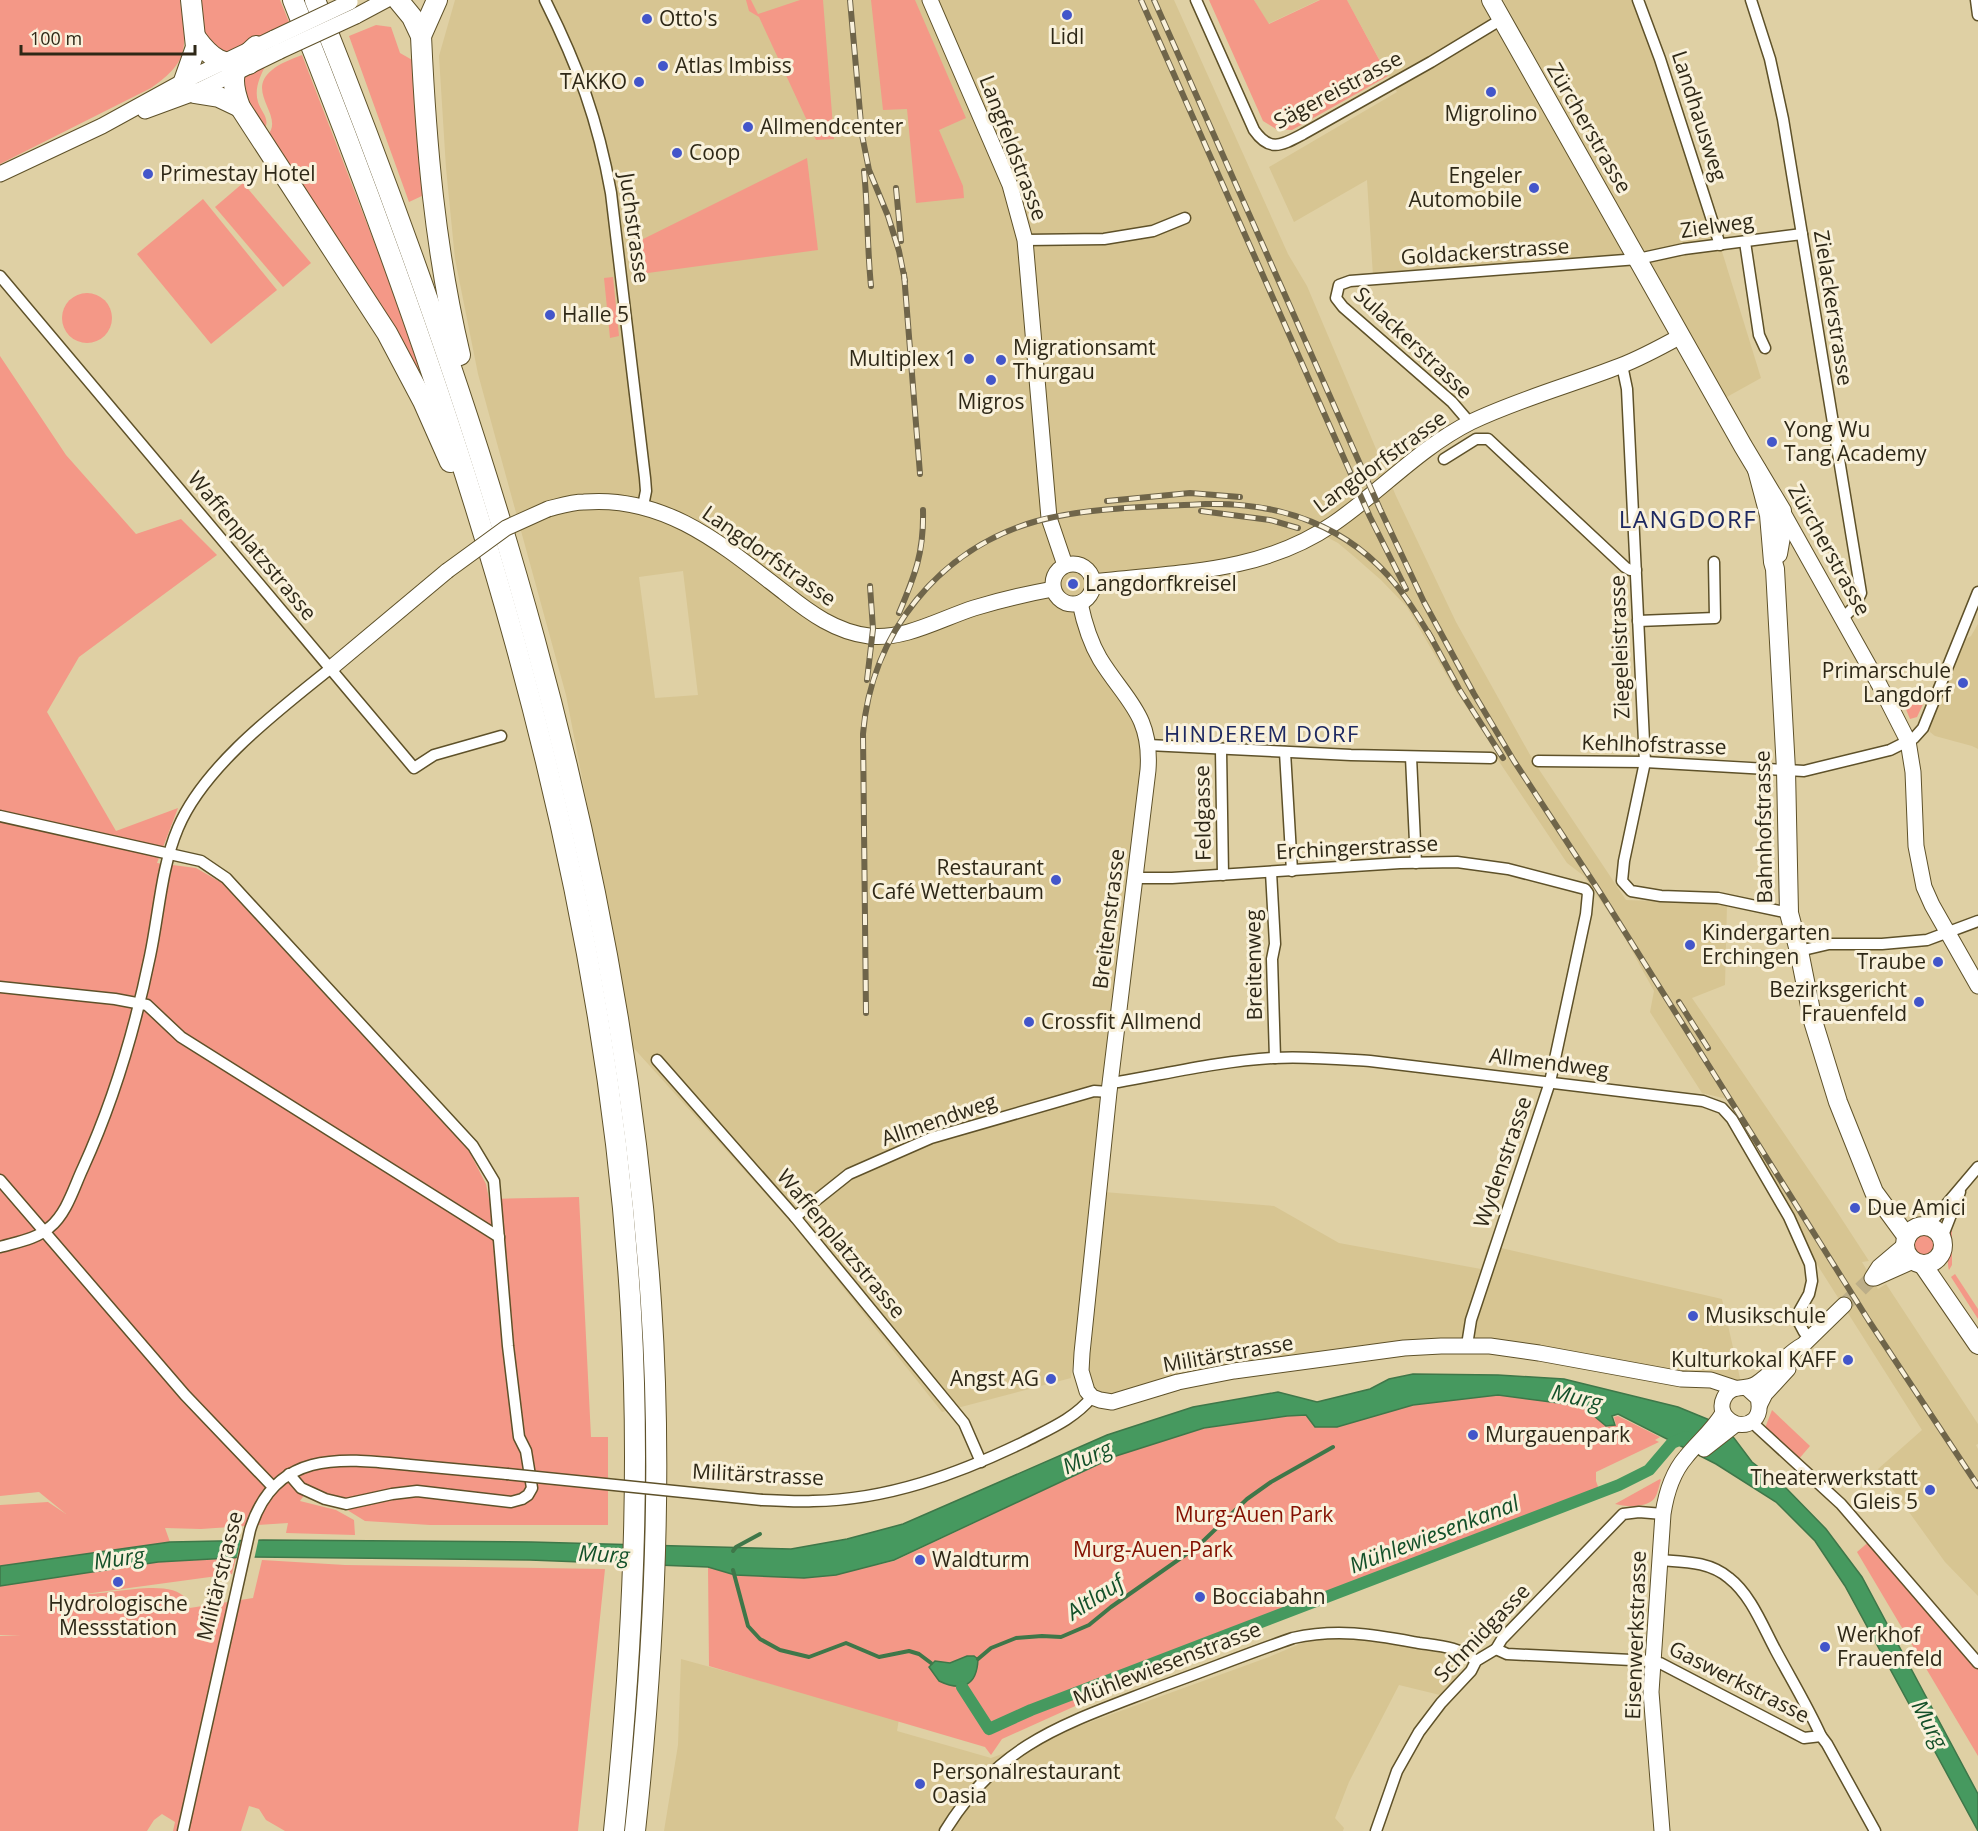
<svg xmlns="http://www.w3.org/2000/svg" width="1978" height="1831" viewBox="0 0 1978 1831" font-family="'Open Sans',sans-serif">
  <rect width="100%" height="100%" fill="#dfd0a4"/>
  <!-- built -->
  <g fill="#d7c592" fill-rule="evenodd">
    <path d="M455,0H1174L1288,254L1307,286L1396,496L1456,622L1534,762L1626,900L1727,904L1725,985L1692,998L1830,1201L1869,1261L1862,1262L1878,1289L1886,1284L1978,1424V1444L1976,1445L1978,1449V1596L1945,1562L1878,1469L1922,1430L1818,1266L1784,1197L1727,1099L1702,1093L1650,1012L1654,991L1621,931L1584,876L1567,863L1494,754L1496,752L1454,688L1407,607L1381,580L1357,559L1338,543L1319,533L1285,550L1093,582L1080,603L1084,621L1152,743L1104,1192L1274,1206L1339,1243L1481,1269L1488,1245L1722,1299L1742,1387L1467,1345L1256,1368L1124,1399L1087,1390L1091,1192L1071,1378L942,1412L790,1221L630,1044L621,978L566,695L478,374L455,259L446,168L439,56ZM683,571L698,695L655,698L639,577Z"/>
    <path d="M1254,0H1319L1268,24Z"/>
    <path d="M1347,0H1490L1638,259L1373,276L1367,180L1294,222L1269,167L1397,92Z"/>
    <path d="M1503,0H1635L1720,245L1761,378L1725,398Z"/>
    <path d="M1978,624V749L1972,746L1935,736L1930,732V725L1964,640L1971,636Z"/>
    <path d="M1333,1638H1357L1448,1653L1457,1658L1459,1675L1440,1695L1399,1685L1349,1782L1335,1818L1344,1828L1343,1831H664L678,1745L681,1659L899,1719L897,1731L991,1758L1269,1657L1302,1643Z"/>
  </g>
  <!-- green -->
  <g fill="#f49887">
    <path d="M0,0H180C186,45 192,60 151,88L0,164Z"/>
    <path d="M197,0H280L289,22L221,55L204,33Z"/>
    <path d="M746,0H751L758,14L800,0H823L834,139L816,140L759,17L749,11Z"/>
    <path d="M871,0H915L966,118L939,130L963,186L964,198L916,203L907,109L883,110Z"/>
    <path d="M1209,0H1254L1269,24L1320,0H1347L1388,76L1292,130L1276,129L1263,121Z"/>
    <path d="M376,25L391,27L400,53L414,61L424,195L409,202L349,36Z"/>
    <path d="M302,55L386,273L432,406L267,136C286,116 244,92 272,70C280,63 292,59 302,55Z"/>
    <path d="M266,65C260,76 254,89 258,102C261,112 270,118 265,128L251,114L240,79Z"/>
    <path d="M807,158L818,250L633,275L631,245Z"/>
    <path d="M243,183L311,263L283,287L215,207Z"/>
    <path d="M203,199L277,290L211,344L137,254Z"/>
    <path d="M613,277L619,336L610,338L604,278Z"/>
    <circle cx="87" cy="318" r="25"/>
    <path d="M0,356L66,455L136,534L181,519L217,555L79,657L47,712L116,831L178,808L157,863L196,868L222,883L469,1151L486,1184L489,1199L579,1197L591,1437H608V1525H430L365,1521L310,1487L300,1501L336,1510L354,1520L355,1535L286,1533L288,1523L201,1529L165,1528L170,1542L0,1566V1505L48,1502L66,1514L39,1492L0,1496Z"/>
    <path d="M1925,700L1917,717L1910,719L1905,707Z"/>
    <path d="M1952,1222V1265L1949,1270C1946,1262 1949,1231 1952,1222Z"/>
    <circle cx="1924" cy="1245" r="10"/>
    <path d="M1955,1274L1978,1309V1319L1951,1277Z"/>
    <path d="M1498,1395L1582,1406L1607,1427L1616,1425L1614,1417L1618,1416L1660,1437L1655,1440L1659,1442L1596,1472V1481L1601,1495L1586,1499L1306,1602L1002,1739L991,1755L985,1747L709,1666L708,1567L877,1565L894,1561L1116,1456L1205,1428L1287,1416L1306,1415L1337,1427L1413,1405Z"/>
    <path d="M1772,1410L1810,1446L1798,1460L1765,1428Z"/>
    <path d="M1660,1479L1661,1480C1659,1485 1658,1494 1654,1499C1646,1508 1626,1507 1615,1504Z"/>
    <path d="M1872,1539L1978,1663V1756L1857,1552Z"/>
    <path d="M236,1558L232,1574L85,1594C109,1595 171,1577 186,1599L182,1607L177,1610L253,1598L262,1560L345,1565L605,1569L578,1831H285L266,1820L259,1809L249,1806L241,1831H173L175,1822L162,1814L154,1820L147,1831H0V1636L21,1635H0V1586L158,1562Z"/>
  </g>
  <!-- water -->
  <g fill="#46995f" stroke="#3f7749" stroke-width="1.5">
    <path d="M1413,1374L1498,1375L1564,1379L1678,1407L1712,1421L1734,1438L1752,1462L1787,1489L1826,1529L1862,1577L1978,1794V1831L1845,1586L1815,1541L1776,1502L1716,1464L1618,1414L1612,1416L1615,1425L1606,1426L1582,1406L1498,1395L1413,1405L1337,1427H1315L1306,1415L1287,1416L1204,1428L1116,1456L894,1560L836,1575L804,1578L735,1575L708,1567L530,1560L247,1557L158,1562L0,1586V1566L170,1542L263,1540L531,1542L791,1549L847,1539L903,1524L1107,1435L1193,1407L1278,1392L1317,1402L1370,1389L1389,1379Z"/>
    <path d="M967,1656H974L978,1659C977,1686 962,1692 939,1681L929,1667L935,1661L950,1663Z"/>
  </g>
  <!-- pier -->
  <path fill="#dfd0a4" d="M242,1537H259L254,1560L236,1561Z"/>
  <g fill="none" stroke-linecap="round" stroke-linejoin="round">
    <!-- stream -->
    <g stroke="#3f7749" stroke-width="4">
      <path d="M733,1551L736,1547L760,1534"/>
      <path d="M733,1570L748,1626L760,1639L780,1650L809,1657L846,1643L879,1657L909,1651L919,1654L931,1663"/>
      <path d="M978,1659L991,1648L1016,1638L1042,1636L1061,1637L1089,1625L1111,1607L1198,1546L1247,1499L1271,1482L1333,1447"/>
    </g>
    <!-- canal -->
    <path stroke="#46995f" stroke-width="12" d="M962,1687L989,1729L1031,1710L1619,1485L1649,1470L1672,1443L1686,1437"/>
    <!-- secondary-tunnel -->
    <path stroke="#bcae88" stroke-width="15" stroke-dasharray="15 8" stroke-linecap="butt" d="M1844,1305L1872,1278"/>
    <!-- street casing -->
    <g stroke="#5e5129" stroke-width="13">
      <g id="street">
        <path d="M545,0C578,66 598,120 611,193L645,478L646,491L643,506"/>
        <path d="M1196,0L1254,130C1270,153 1282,145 1303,134L1431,62L1502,19"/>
        <path d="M1638,0L1660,59L1720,245"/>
        <path d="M1751,0L1770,59L1783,119L1861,593L1855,606L1842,619"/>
        <path d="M1976,0L1978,15"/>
        <path d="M1025,240L1104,239L1153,231L1185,218"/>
        <path d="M1745,242L1759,335L1765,348"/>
        <path d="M0,276L414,768L434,755L501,736"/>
        <path d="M1622,365L1627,389L1645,762L1624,861L1622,881L1631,891L1661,896L1718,898L1789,913"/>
        <path d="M1470,423L1452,402L1343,307L1336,298L1339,285L1350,281L1638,259L1684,249L1802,234"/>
        <path d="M1444,459L1476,439H1488L1625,567L1630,570H1636"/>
        <path d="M1638,621L1715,618L1714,562"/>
        <path d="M1148,745L1351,755L1491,758"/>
        <path d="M1221,750L1223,875"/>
        <path d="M1285,752L1292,871"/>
        <path d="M1411,757L1416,863"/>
        <path d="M1538,761L1645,762L1804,771L1890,750L1914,738L1923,728L1978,592"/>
        <path d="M0,816L201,861L226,878L473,1146L494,1181L508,1346L519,1437L526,1451L532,1488L528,1495L522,1499L511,1502L417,1491L392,1494L346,1504L325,1499L301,1488L289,1474"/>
        <path d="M1271,872L1275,944L1272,959L1275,1058"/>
        <path d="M1134,878H1172L1400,863L1457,862L1508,869L1585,889L1588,893L1586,914L1550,1082L1471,1320L1467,1345"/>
        <path d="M1799,951L1829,944H1882L1927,940L1978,921"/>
        <path d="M0,987L115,999L147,1005L181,1037L499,1237"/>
        <path d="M657,1060L795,1217L964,1423L981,1462"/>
        <path d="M1110,1082H1118C1170,1073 1221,1061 1273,1058C1305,1056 1338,1059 1370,1061L1703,1101L1722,1108L1732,1119L1789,1217L1810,1264L1812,1281L1809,1294L1796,1317L1804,1332L1810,1338"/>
        <path d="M0,1180L185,1395L273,1487"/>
        <path d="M795,1217L849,1174L931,1138L1094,1091L1109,1092"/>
        <path d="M1928,1226L1978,1167"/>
        <path d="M1942,1238L1960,1192"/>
        <path d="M0,1247C17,1242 37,1239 50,1227C67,1213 74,1187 83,1168C114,1100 135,1029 150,956C159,914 161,868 178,828C204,766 279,710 331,668"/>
        <path d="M1753,1421L1757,1427L1841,1504L1978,1663"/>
        <path d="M762,1500C779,1500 796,1502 813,1501C887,1500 958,1474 1024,1442C1049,1429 1074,1419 1092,1397"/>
        <path d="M1659,1560C1684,1562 1709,1561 1729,1578C1751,1595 1763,1627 1776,1651C1791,1679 1808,1707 1821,1736L1827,1744L1875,1831"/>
        <path d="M1496,1649L1507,1654L1652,1661L1660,1663L1804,1738L1821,1736"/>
        <path d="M183,1831L250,1530C275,1449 342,1458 410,1465C442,1468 475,1471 507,1474"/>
        <path d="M945,1831C1000,1741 1068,1723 1160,1687C1205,1671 1249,1653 1293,1638C1339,1628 1374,1635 1419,1643C1440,1646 1460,1647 1476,1661"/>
        <path d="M1376,1831L1397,1771L1419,1732L1441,1703L1471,1671L1476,1661L1496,1649L1502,1639L1623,1514L1639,1512L1663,1514"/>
      </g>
    </g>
    <!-- secondary casing -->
    <g stroke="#5e5129" stroke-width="17">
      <g id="secondary">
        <path d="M930,0L1010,185L1025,240L1049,518L1065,565"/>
        <path d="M356,16L386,0"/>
        <path d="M145,111L194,93L280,51"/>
        <path d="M0,174L102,126L184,81L274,38"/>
        <path d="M548,509C560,506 572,502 584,502C666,495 724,546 785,593C810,613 836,632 869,636C905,640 940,619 974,608C1000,600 1026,594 1053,589"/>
        <path d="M1782,511L1880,686L1908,741L1913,772L1916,846L1924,887L1932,905L1978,986"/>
        <circle cx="1073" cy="584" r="20"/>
        <path d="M1093,582C1176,572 1260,574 1333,524C1380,492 1419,448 1471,422C1519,399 1571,385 1620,366C1641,358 1661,347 1681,336"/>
        <path d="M1080,603C1084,622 1090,642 1100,659C1126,701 1152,715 1148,770L1109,1092L1082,1353L1081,1371L1087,1391L1092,1397L1100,1400L1112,1402L1178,1382L1234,1371L1404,1348L1441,1346H1490L1539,1353L1681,1379L1711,1380L1735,1388"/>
        <path d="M331,668L447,571"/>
        <path d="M1872,1278L1879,1267L1905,1245"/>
        <path d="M1875,1278L1913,1261"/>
        <path d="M1747,1388L1758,1398C1760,1406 1760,1414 1754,1420C1739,1433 1715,1416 1724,1398C1731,1383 1745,1391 1756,1384C1774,1373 1785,1354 1803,1345L1844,1305"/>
        <path d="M1760,1404L1765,1394L1788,1369"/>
        <path d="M1704,1449L1736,1424"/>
        <path d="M1662,1831L1651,1692L1663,1514C1666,1494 1673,1472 1686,1457C1698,1442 1713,1430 1723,1413"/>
      </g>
    </g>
    <!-- primary casing -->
    <g stroke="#5e5129" stroke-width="20">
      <g id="primary">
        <path d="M1491,0L1743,446L1782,511V531L1778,554"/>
        <path d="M1757,470L1769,515L1773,562L1775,569L1786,770L1789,913L1799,951L1813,1021L1838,1102L1874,1192L1907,1237"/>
        <circle cx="1924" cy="1245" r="19"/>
        <path d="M1923,1265L1978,1345"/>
      </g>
    </g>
    <!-- highway casing -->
    <g stroke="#5e5129" stroke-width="22">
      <g id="highway">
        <path d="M293,0C461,419 605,858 631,1312C641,1486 632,1658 614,1831"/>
        <path d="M315,0C482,418 621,851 651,1303C663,1479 654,1656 635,1831"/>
        <path d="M398,0L412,17L421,36C426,145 435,249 460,355"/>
        <path d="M421,36L437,0"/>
        <path d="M196,38C212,60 222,65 249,64"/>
        <path d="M256,46C232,68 229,77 240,107L387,333L423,401L450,462"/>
        <path d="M184,81L196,47L191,0"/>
        <path d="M194,93L219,97L240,107"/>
      </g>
    </g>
    <!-- street -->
    <use href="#street" stroke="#fff" stroke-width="10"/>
    <!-- secondary -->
    <use href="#secondary" stroke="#fff" stroke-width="15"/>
    <!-- primary -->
    <use href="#primary" stroke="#fff" stroke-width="18"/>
    <!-- highway -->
    <use href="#highway" stroke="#fff" stroke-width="20"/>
    <!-- rail casing -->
    <g stroke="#6f654a" stroke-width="6">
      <g id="rail">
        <path d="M850,0L862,135L869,170L888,216L899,251L905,281"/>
        <path d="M1141,0L1370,517L1406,589"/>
        <path d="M1154,0L1380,509L1424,602L1474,694L1514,761L1601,894L1869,1321L1978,1486"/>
        <path d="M864,171C868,209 867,247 871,286"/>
        <path d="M896,188L901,241"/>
        <path d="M904,274L920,474"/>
        <path d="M1107,501L1190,493L1240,497"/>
        <path d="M1201,511L1270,520L1298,528"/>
        <path d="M899,613C915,575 924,553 923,510"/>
        <path d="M1428,632L1459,689L1503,758"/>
        <path d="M867,680L873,629L870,586"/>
        <path d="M1679,1002L1708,1048"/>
        <path d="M866,1013L863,734C871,633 940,548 1037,521C1088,507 1153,507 1206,504C1280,502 1349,526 1396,585C1410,602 1420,620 1432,639"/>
      </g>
    </g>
    <!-- rail -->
    <use href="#rail" stroke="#f9f1db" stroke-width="4" stroke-dasharray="11" stroke-linecap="butt"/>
    <!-- street-bridge casing -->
    <g stroke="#5e5129" stroke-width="13" stroke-linecap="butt">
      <path id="street-bridge" d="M507,1474L762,1500"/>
    </g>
    <!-- secondary-bridge casing -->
    <g stroke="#5e5129" stroke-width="17" stroke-linecap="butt">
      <g id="secondary-bridge">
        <path d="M274,38L350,2"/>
        <path d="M280,51L356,16"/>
        <path d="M447,571L506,528L548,509"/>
      </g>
    </g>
    <!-- street-bridge -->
    <use href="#street-bridge" stroke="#fff" stroke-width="10"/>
    <!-- secondary-bridge -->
    <use href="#secondary-bridge" stroke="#fff" stroke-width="15"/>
  </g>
  <!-- markers -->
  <g fill="#4356ca" stroke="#f9f1db" stroke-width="2">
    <circle cx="1067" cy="15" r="6"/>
    <circle cx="647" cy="19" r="6"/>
    <circle cx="663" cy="66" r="6"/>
    <circle cx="639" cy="82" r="6"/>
    <circle cx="1491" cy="92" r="6"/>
    <circle cx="748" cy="127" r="6"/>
    <circle cx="677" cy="153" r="6"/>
    <circle cx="148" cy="174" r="6"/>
    <circle cx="1534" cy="188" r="6"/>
    <circle cx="550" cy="315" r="6"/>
    <circle cx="969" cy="359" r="6"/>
    <circle cx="1001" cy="360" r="6"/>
    <circle cx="991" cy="380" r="6"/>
    <circle cx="1772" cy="442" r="6"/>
    <circle cx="1073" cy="584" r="6"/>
    <circle cx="1963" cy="683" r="6"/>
    <circle cx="1056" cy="880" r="6"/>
    <circle cx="1690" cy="945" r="6"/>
    <circle cx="1938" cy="962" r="6"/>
    <circle cx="1919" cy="1002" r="6"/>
    <circle cx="1029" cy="1022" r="6"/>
    <circle cx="1855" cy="1208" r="6"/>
    <circle cx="1693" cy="1316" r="6"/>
    <circle cx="1848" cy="1360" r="6"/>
    <circle cx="1051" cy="1379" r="6"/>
    <circle cx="1473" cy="1435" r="6"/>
    <circle cx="1930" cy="1490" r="6"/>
    <circle cx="920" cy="1560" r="6"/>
    <circle cx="118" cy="1582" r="6"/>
    <circle cx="1200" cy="1597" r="6"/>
    <circle cx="1825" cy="1647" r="6"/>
    <circle cx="920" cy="1784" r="6"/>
  </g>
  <g text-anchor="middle" stroke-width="6" stroke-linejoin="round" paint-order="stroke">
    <!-- poi labels -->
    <g font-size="21" fill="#2e2817" stroke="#f9f1db" text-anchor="start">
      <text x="659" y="26">Otto's</text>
      <text x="1067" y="44" text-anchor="middle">Lidl</text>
      <text x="675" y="73">Atlas Imbiss</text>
      <text x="627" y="89" text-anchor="end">TAKKO</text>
      <text x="1491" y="121" text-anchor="middle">Migrolino</text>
      <text x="760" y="134">Allmendcenter</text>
      <text x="689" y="160">Coop</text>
      <text x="160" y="181">Primestay Hotel</text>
      <text x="1522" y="183" text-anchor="end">Engeler<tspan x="1522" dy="24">Automobile</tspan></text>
      <text x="562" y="322">Halle 5</text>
      <text x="1013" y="355">Migrationsamt<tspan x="1013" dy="24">Thurgau</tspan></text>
      <text x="957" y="366" text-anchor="end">Multiplex 1</text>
      <text x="991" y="409" text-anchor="middle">Migros</text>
      <text x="1784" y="437">Yong Wu<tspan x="1784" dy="24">Tang Academy</tspan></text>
      <text x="1085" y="591">Langdorfkreisel</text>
      <text x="1951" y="678" text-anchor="end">Primarschule<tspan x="1951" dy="24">Langdorf</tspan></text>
      <text x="1044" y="875" text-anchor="end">Restaurant<tspan x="1044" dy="24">Café Wetterbaum</tspan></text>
      <text x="1702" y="940">Kindergarten<tspan x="1702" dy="24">Erchingen</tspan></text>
      <text x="1926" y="969" text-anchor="end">Traube</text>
      <text x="1907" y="997" text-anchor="end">Bezirksgericht<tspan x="1907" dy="24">Frauenfeld</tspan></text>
      <text x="1041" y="1029">Crossfit Allmend</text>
      <text x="1867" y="1215">Due Amici</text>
      <text x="1705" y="1323">Musikschule</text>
      <text x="1836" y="1367" text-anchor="end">Kulturkokal KAFF</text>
      <text x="1039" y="1386" text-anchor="end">Angst AG</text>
      <text x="1485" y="1442">Murgauenpark</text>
      <text x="1918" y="1485" text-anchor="end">Theaterwerkstatt<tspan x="1918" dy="24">Gleis 5</tspan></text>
      <text x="932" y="1567">Waldturm</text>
      <text x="1212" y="1604">Bocciabahn</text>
      <text x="118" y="1611" text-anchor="middle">Hydrologische<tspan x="118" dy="24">Messstation</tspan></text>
      <text x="1837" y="1642">Werkhof<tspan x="1837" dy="24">Frauenfeld</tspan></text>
      <text x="932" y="1779">Personalrestaurant<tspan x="932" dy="24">Oasia</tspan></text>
    </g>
    <!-- street labels -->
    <g font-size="21" fill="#2e2817" stroke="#f9f1db">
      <text transform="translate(1338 90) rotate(-28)" y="7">Sägereistrasse</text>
      <text transform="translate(1699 116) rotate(72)" y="7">Landhausweg</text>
      <text transform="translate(1589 128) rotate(60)" y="7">Zürcherstrasse</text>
      <text transform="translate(1013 148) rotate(69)" y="7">Langfeldstrasse</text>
      <text transform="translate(1717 226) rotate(-8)" y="7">Zielweg</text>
      <text transform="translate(634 228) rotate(82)" y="7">Juchstrasse</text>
      <text transform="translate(1485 252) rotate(-4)" y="7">Goldackerstrasse</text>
      <text transform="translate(1833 308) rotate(81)" y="7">Zielackerstrasse</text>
      <text transform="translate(1413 343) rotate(43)" y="7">Sulackerstrasse</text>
      <text transform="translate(1380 462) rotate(-36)" y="7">Langdorfstrasse</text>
      <text transform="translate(252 546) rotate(50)" y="7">Waffenplatzstrasse</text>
      <text transform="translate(1829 550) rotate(61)" y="7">Zürcherstrasse</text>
      <text transform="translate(769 556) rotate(35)" y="7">Langdorfstrasse</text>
      <text transform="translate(1620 647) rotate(-92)" y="7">Ziegeleistrasse</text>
      <text transform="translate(1654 745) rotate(2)" y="7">Kehlhofstrasse</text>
      <text transform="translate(1203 813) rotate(-91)" y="7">Feldgasse</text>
      <text transform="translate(1764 827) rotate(-91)" y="7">Bahnhofstrasse</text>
      <text transform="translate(1357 848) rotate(-3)" y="7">Erchingerstrasse</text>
      <text transform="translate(1109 919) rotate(-83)" y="7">Breitenstrasse</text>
      <text transform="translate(1254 965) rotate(-91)" y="7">Breitenweg</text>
      <text transform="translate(1549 1063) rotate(7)" y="7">Allmendweg</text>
      <text transform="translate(939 1120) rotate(-19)" y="7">Allmendweg</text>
      <text transform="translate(1503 1162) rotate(-71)" y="7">Wydenstrasse</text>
      <text transform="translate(841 1244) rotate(50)" y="7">Waffenplatzstrasse</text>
      <text transform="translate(1228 1354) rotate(-10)" y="7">Militärstrasse</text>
      <text transform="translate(758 1475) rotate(3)" y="7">Militärstrasse</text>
      <text transform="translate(220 1576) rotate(-76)" y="7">Militärstrasse</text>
      <text transform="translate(1482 1633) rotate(-46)" y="7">Schmidgasse</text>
      <text transform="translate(1636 1635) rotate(-88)" y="7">Eisenwerkstrasse</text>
      <text transform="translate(1167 1664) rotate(-21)" y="7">Mühlewiesenstrasse</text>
      <text transform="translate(1739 1682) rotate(27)" y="7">Gaswerkstrasse</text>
    </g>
    <!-- park labels -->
    <g font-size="21" fill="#831001" stroke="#f9f1db">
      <text x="1254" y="1522">Murg-Auen Park</text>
      <text x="1153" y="1557">Murg-Auen-Park</text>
    </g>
    <!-- neighbourhood labels -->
    <g font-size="22" letter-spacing="1.5" fill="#1e2961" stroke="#f9f1db">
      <text x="1262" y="742">HINDEREM DORF</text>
    </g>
    <!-- water labels -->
    <g font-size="22" font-style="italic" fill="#135029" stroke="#f9f1db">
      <text transform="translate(1577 1397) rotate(13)" y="8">Murg</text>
      <text transform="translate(1087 1457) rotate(-24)" y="8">Murg</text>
      <text transform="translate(1434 1534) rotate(-21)" y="8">Mühlewiesenkanal</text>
      <text transform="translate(604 1554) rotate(3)" y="8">Murg</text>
      <text transform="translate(119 1558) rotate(-8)" y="8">Murg</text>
      <text transform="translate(1095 1597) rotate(-33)" y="8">Altlauf</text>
      <text transform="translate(1930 1724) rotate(62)" y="8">Murg</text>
    </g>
    <!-- quarter labels -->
    <g font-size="24" letter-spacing="1.5" fill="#1e2961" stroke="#f9f1db">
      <text x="1688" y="528">LANGDORF</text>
    </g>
  </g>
  <!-- scale -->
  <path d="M21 45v9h174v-9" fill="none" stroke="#2e2817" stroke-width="3"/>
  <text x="30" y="45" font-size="18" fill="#2e2817" stroke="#f9f1db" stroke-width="4.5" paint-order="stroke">100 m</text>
</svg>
